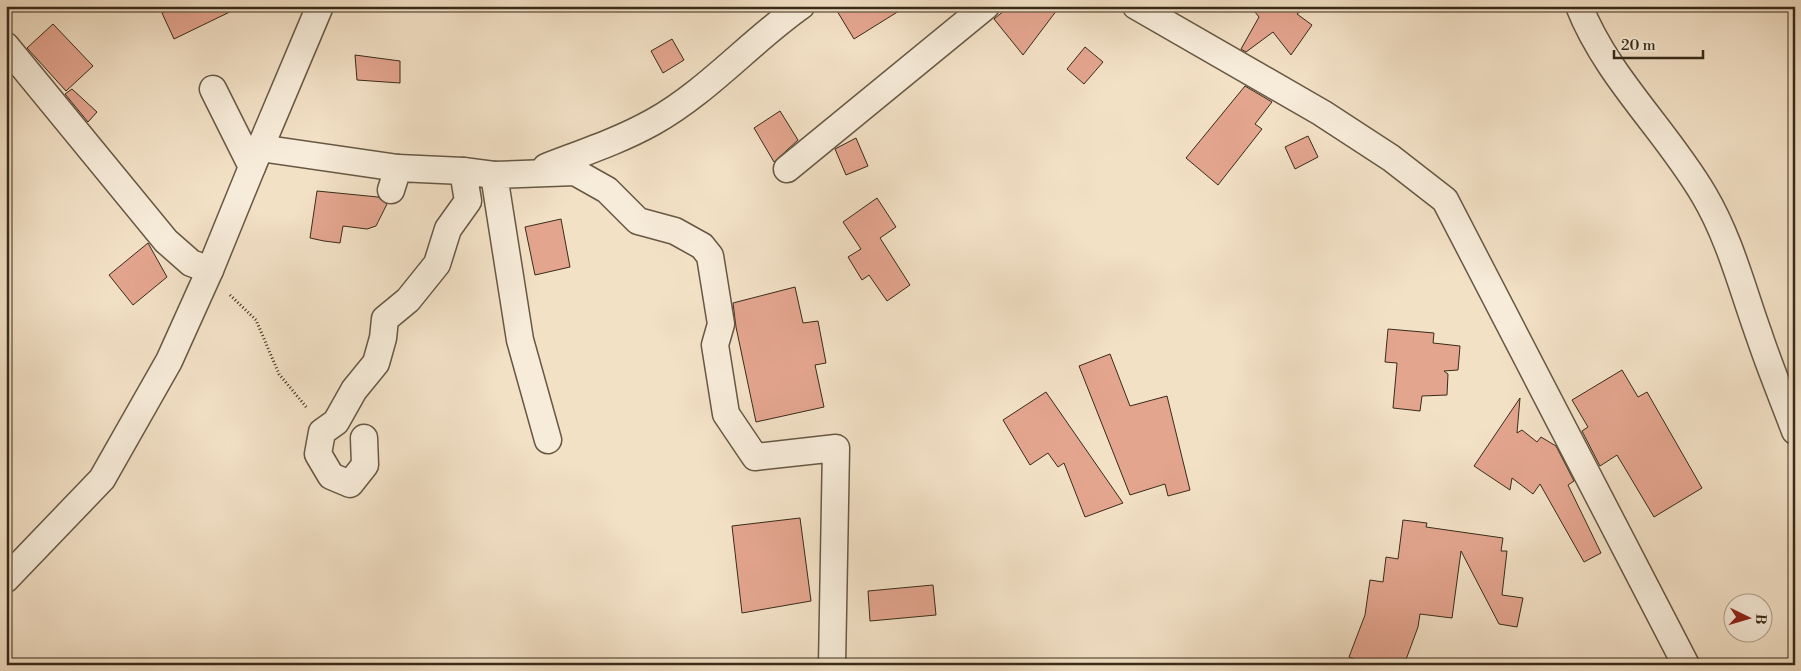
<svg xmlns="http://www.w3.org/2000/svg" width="1801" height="671" viewBox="0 0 1801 671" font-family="'Libre Bodoni',serif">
  <rect width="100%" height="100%" fill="#f3e1c6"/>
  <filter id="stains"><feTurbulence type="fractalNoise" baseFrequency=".004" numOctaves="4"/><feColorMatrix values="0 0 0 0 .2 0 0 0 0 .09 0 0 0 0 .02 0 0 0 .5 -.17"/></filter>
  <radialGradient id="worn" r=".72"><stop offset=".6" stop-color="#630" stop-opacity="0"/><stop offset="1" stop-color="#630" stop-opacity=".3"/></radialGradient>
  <!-- building -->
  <g fill="#e4a58f" stroke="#382b19">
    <path d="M177,6H242L174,39L162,13Z"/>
    <path d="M834,6H907L854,39Z"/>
    <path d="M1010,6H1060L1023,55L994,19Z"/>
    <path d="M1250,6H1308L1297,14L1312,25L1291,55L1273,32L1246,52L1241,49L1259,17Z"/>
    <path d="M53,24L93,66L66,91L27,48Z"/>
    <path d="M672,39L684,60L663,73L651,51Z"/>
    <path d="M1085,47L1103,62L1084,84L1067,69Z"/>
    <path d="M355,55L400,61V83L357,80Z"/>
    <path d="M1245,86L1272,102L1255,124L1262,129L1218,185L1186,158Z"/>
    <path d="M72,89L97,112L88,122L65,94Z"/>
    <path d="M780,111L798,140L774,162L754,128Z"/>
    <path d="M1308,136L1318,157L1295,169L1285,147Z"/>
    <path d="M856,138L868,166L846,175L835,149Z"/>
    <path d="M317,191L378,197L387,204L376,226L367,229L343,226L340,243L324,241L310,238Z"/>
    <path d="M877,198L896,227L880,238L910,285L887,301L869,275L862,280L848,257L861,249L843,222Z"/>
    <path d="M561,219L570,267L535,275L525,227Z"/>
    <path d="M148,243L167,277L133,305L109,275Z"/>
    <path d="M795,287L803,323L818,321L826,363L815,365L824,407L756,422L736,327L733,303Z"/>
    <path d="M1388,329L1434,333L1433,343L1460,346L1458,370L1444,371L1448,374L1447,395L1422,396L1420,411L1393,408L1397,363L1385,362Z"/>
    <path d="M1110,354L1130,406L1167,396L1190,490L1168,496L1165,484L1130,495L1079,366Z"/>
    <path d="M1622,370L1638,397L1647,392L1702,488L1654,517L1617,455L1600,466L1582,431L1588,427L1572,400Z"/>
    <path d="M1046,392L1048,395L1123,503L1085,517L1064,463L1058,467L1048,453L1030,465L1003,420Z"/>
    <path d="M1520,398L1517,433L1522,430L1537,442L1541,437L1556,446L1574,481L1568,485L1601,553L1584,562L1540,484L1533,494L1512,478L1510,490L1474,466Z"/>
    <path d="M800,518L811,601L742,613L732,526Z"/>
    <path d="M1403,520L1427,523L1426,527L1503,538L1501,551H1507L1502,595L1523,598L1517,627L1499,624L1461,551L1452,618L1420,614L1418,627L1404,665H1368L1349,657L1365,615L1370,580L1383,582L1386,557L1398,559Z"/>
    <path d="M933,585L936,615L870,621L868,591Z"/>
  </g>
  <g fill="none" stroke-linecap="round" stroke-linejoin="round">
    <!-- minor casing -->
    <g stroke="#675844" stroke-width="29">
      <g id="minor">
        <path d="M1136,6L1322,113L1391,158L1445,200L1686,665"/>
        <path d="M1579,6C1607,77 1666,130 1704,195C1730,239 1742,288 1759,335C1770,368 1783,399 1795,431"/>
        <path d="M6,46L166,241L191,263L210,270"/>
        <path d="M260,148L398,168"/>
        <path d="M252,167L320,6"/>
        <path d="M546,167C582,153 619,141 653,122C707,92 750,42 801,6"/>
        <path d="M787,169L986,6"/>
        <path d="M391,190L398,168L463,171"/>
        <path d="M364,438L365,465L350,484L331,476L318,454L322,432L336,422L354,390L376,363L383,338L385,319L408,300L437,264L448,229L468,201L463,171L494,175"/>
        <path d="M548,440L520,340L494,175L575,172L607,190L638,221L675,231L702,246L710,256L721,324L715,345L726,414L755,457L836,448L832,665"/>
        <path d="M6,579L102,479L169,361L210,270L252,167L213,89"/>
      </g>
    </g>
    <!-- path -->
    <path stroke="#382b19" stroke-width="3" stroke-dasharray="1 2.5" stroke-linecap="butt" d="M230,295L256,320L279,374L307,408"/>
    <!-- minor -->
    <use href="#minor" stroke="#f7ecda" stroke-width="26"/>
  </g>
  <!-- margin -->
  <rect width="1801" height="671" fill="none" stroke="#f3e1c6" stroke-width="25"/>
  <rect x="8" y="8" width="1786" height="656" fill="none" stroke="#382b19" stroke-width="2.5"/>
  <rect x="12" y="12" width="1776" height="646" fill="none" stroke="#382b19"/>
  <!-- north arrow -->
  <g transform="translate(1748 618) rotate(95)"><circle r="24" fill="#f7ecda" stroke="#ab9f8d"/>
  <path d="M0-4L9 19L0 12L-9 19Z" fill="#8f2418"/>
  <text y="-8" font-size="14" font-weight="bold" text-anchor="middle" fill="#382b19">B</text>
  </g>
  <!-- scale -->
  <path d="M1614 50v8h89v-8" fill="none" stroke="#382b19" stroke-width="2.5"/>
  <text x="1621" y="50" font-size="15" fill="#382b19" stroke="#f7ecda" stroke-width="4" paint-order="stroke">20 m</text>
  <rect width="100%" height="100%" filter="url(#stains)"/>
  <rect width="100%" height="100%" fill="url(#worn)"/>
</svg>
